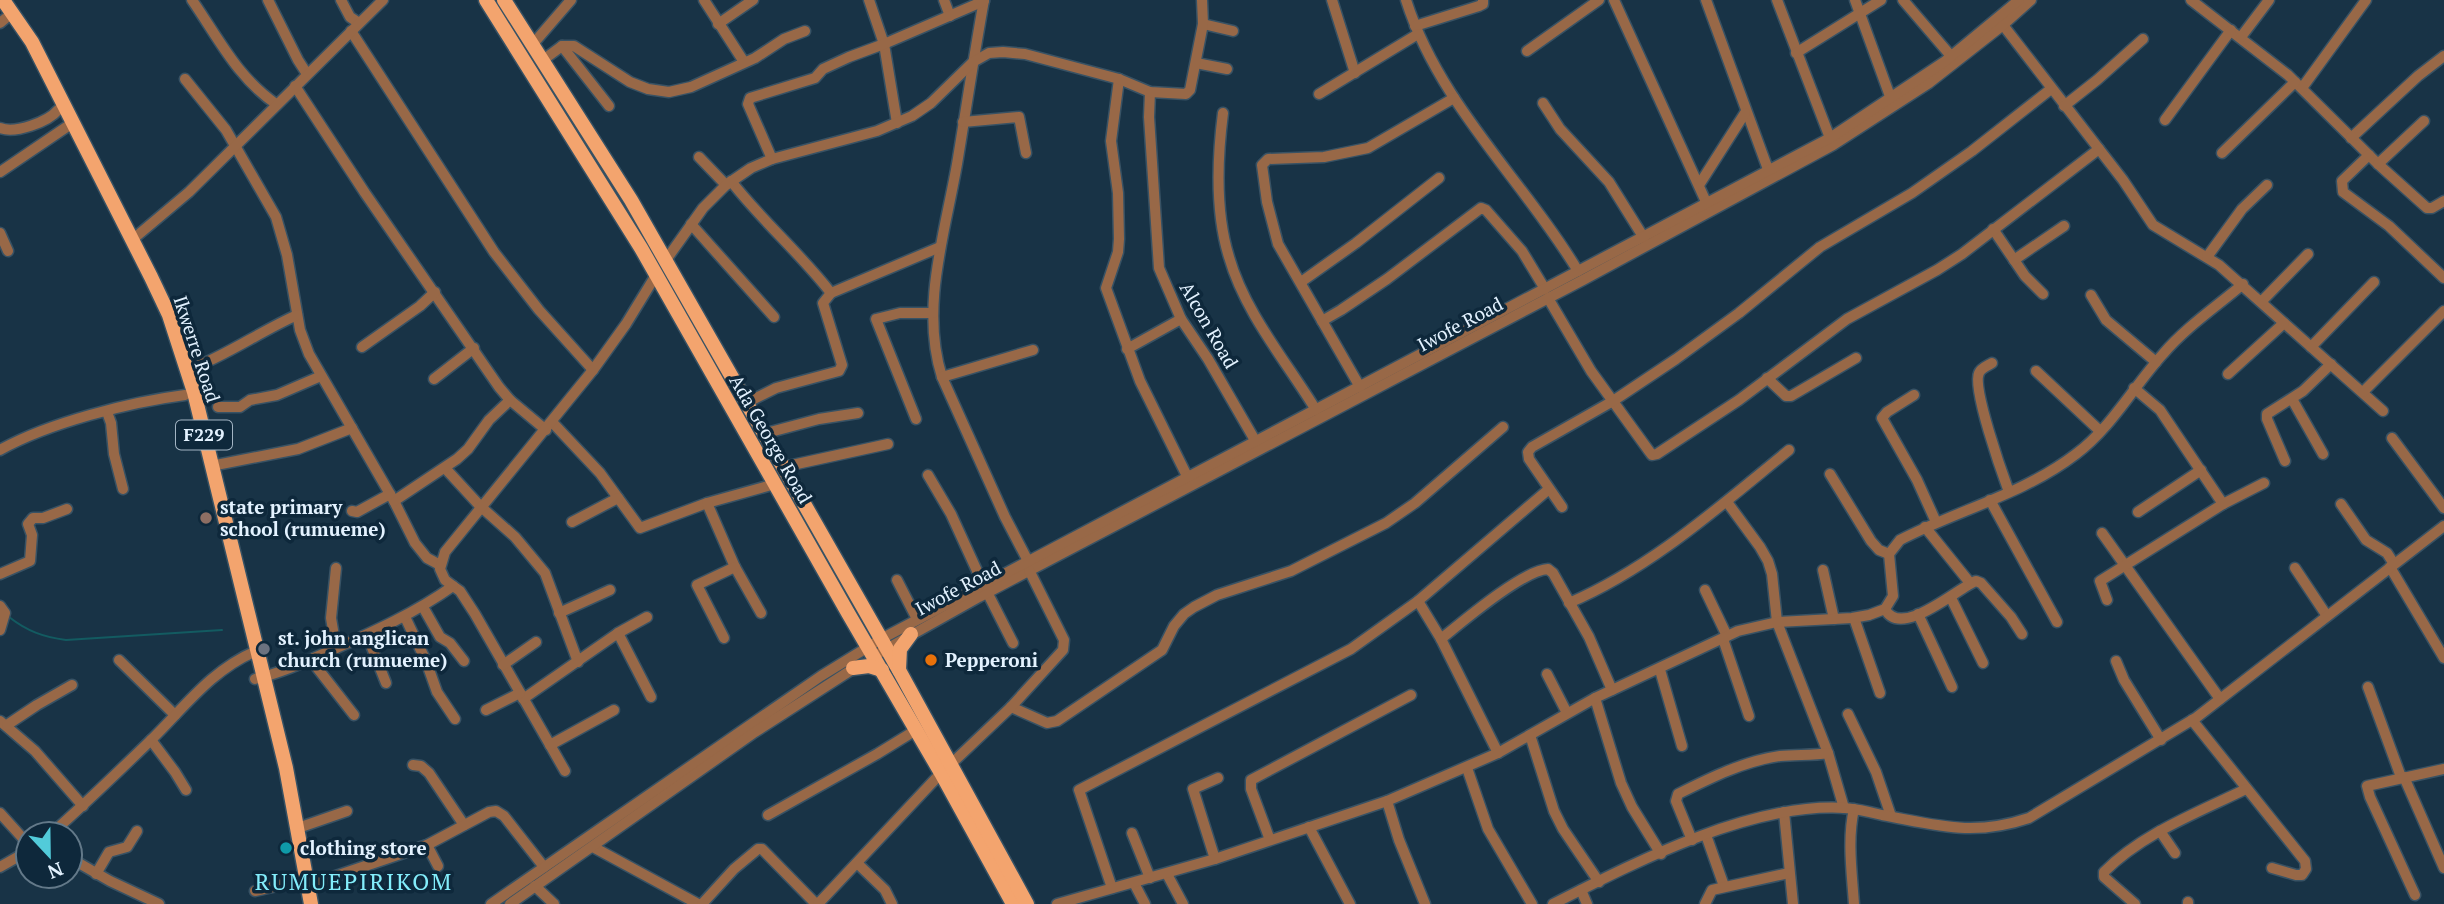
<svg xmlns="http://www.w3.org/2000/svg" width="2444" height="904" viewBox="0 0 2444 904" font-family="'PT Serif',serif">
  <rect width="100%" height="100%" fill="#183346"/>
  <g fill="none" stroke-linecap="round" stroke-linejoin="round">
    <!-- stream -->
    <path stroke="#135b61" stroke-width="2" d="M9,617C27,631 43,637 66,640L222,630"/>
    <!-- minor casing -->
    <g stroke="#385264" stroke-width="13">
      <g id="minor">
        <path d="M192,0C219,39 237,77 276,104"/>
        <path d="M268,0L298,60L307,74"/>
        <path d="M341,0L350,17L359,23"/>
        <path d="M704,0L744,62"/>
        <path d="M869,0L884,44L897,123"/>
        <path d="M944,0L950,16"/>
        <path d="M984,0C974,55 966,110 957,164C945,233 920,308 942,377L1005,517L1028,561"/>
        <path d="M1332,0L1355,73"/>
        <path d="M1406,0C1439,104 1523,180 1578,271"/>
        <path d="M1614,0L1707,204"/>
        <path d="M1706,0L1769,172"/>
        <path d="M1777,0L1830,138"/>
        <path d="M1855,0L1891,99"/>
        <path d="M1903,0L1951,56"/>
        <path d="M2191,0L2288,75L2378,164L2427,208H2432L2444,201"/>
        <path d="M0,23L6,18"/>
        <path d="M718,24L753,0"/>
        <path d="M1203,24L1233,31"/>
        <path d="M2003,25L2123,180L2153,225L2219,265L2383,411"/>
        <path d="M1415,26L1479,6L1483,4V0"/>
        <path d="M351,31L494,252L539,310L593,370"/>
        <path d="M2241,37L2269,0"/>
        <path d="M533,44L571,0"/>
        <path d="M562,46L609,106"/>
        <path d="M1527,51L1599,0"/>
        <path d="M1796,53L1881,0"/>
        <path d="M543,60L562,46H574L630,82L648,89L669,92L691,87L755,58L784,39L805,31"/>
        <path d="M1196,63L1227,69"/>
        <path d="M185,79L226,130L276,217L287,255L300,330L309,354L394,501L415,543L427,558L440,565"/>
        <path d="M1119,79L1111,141L1118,193L1119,239L1118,252L1106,288L1140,381L1188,478"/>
        <path d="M295,86L365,193L499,387L510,400L546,430"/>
        <path d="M2302,88L2366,0"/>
        <path d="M1150,92L1149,117L1159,268L1181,319L1208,359L1256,442"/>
        <path d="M1319,94L1418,34"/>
        <path d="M1543,103L1560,129L1609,182L1644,238"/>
        <path d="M2064,106L2097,80L2143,39"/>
        <path d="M1223,113C1217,160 1215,212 1229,257C1245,313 1286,361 1316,410"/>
        <path d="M2165,120L2231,30"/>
        <path d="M963,122L1019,117L1026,153"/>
        <path d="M0,128C15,134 48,122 58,110"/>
        <path d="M2351,138L2418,76L2444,56"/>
        <path d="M2222,153L2295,82"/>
        <path d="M2369,155L2342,181L2343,192L2389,226L2444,278"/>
        <path d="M699,157L726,185"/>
        <path d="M772,159L748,104L750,98L815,78L823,69L849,57L884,44L984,1"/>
        <path d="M2378,164L2424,121"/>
        <path d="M0,172L68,126"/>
        <path d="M731,181C762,221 800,253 831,293"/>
        <path d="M1699,185L1745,113"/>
        <path d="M691,224L774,317"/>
        <path d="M1993,229L2025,276L2043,294"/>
        <path d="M0,233L8,251"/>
        <path d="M132,240L189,192L383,0"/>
        <path d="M2207,257L2242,209L2267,185"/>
        <path d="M666,260L703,208L726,185L751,168L772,159L877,131L912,116L931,103L973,62L989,53L1003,52L1025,54L1119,79L1150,92L1186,94L1190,90L1203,24L1202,0"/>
        <path d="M2014,260L2064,226"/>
        <path d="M1301,282L1356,243L1439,178"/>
        <path d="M2091,295L2106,320L2156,362"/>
        <path d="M1548,298L1591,371L1649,451L1652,455L1657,454L1739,400L1847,319L1937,270L1962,254L2099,149"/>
        <path d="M2262,301L2308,254"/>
        <path d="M1322,321L1341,310L1387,279L1481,208L1486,210L1522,251L1545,289"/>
        <path d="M362,347L420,306L435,292"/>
        <path d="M2311,347L2374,282"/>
        <path d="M1127,349L1181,319"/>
        <path d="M1992,363C1987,366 1981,368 1979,373C1972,388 2002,473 2009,492"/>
        <path d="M188,370C226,356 259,332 297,315"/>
        <path d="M2036,371L2100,431"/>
        <path d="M2228,374L2284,323"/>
        <path d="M942,377L1033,350"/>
        <path d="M1767,378L1786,396H1791L1856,358"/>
        <path d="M434,379L474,348"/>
        <path d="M1360,387L1278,244L1267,202L1262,165L1268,159L1324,157L1368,148L1454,98"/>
        <path d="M2134,388L2160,410L2223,504"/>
        <path d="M2363,392L2444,311"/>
        <path d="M1914,395L1887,412L1882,418L1917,480L1936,522"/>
        <path d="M2292,399L2323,454"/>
        <path d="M746,403L776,388L839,371L842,365L823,303L831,293L940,247"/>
        <path d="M218,407H240L250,400L277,395L321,376"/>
        <path d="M107,412L111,423L114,454L123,489"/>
        <path d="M916,419L876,319L900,313H933"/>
        <path d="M552,422L600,473L640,528L707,503L775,484"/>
        <path d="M763,434L819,419L858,413"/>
        <path d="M2392,438L2444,508"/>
        <path d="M0,450C48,423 130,402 185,395"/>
        <path d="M2285,461L2267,419V414L2303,391L2331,364"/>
        <path d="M211,466L298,449L352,428"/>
        <path d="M783,467L888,444"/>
        <path d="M445,468L480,506L515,537L545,573L578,662"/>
        <path d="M1830,474L1871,541L1879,550L1889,554"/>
        <path d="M928,475L951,514L983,584"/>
        <path d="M1990,500L2057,622"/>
        <path d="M394,501L457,459L468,449L489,420L510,400"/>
        <path d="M1727,502L1760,547L1768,561L1772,574L1777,622L1828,753L1844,808"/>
        <path d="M707,503L735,567L761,613"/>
        <path d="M2341,504L2366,540L2387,553L2394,564"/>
        <path d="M1562,507L1529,459L1528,452L1532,447L1613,401L1676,359L1739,313L1820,247L1912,193L1972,151L2051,89"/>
        <path d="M352,511L357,512L390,494"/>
        <path d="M2138,512L2201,470"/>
        <path d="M572,522L618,498"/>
        <path d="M1925,527L1970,583"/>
        <path d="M2102,533L2220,699"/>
        <path d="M2390,567L2444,658"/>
        <path d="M336,568L331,618L336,648"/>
        <path d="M2295,568L2327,616"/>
        <path d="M1823,570L1834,619"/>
        <path d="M0,574L30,561L32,535L28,524L33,518H43L67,509"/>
        <path d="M897,580L917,619"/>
        <path d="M453,586L460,591L475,614L565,771"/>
        <path d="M1705,590L1727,636"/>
        <path d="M987,592L1013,643"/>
        <path d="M1951,598L1983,663"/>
        <path d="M2107,600L2100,581L2223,504L2264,483"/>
        <path d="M1418,601L1441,639L1498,753"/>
        <path d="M1569,603C1651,568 1720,506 1789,450"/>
        <path d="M0,606L5,613L0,630"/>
        <path d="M423,607L440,637L450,643L464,661"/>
        <path d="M1885,609C1901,640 1959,587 1976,581L1981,583L2011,617L2022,634"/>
        <path d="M559,613L610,590"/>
        <path d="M1918,614L1952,687"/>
        <path d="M405,617L426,661L437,692L455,719"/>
        <path d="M1854,618L1880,693"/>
        <path d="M618,633L651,697"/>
        <path d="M367,635L386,683"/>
        <path d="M724,638L697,585L735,567"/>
        <path d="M1441,639C1462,622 1523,570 1548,569L1553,573L1589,637L1612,690"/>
        <path d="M1723,639L1749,716"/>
        <path d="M881,652L979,597L1583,280L1833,145L1929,83L2003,25L2031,0"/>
        <path d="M119,660L175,715"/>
        <path d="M311,660L354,715"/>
        <path d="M2116,661L2124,680L2161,740"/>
        <path d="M503,665L536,642"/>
        <path d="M1660,670L1682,746"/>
        <path d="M1547,674L1567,713"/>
        <path d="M255,679C281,673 307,661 332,650C375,631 415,613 453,586L445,580L440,569L445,552L593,370L626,324L656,275"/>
        <path d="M2368,687L2401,777"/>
        <path d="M1595,698L1621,783L1632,807L1661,854"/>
        <path d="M523,699L618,633L647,617"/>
        <path d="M1011,707L1047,723L1057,721L1162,650L1174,626L1184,614L1194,607L1217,595L1291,571L1386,523L1415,503L1503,427"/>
        <path d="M486,710L520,693"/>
        <path d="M1848,714L1876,772L1891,816"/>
        <path d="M2192,720L2305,861L2306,869L2302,875H2296L2272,868"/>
        <path d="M0,721L35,751L83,806"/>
        <path d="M7,725L37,705L72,685"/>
        <path d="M1530,735L1554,811L1563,829L1599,882"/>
        <path d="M151,740L175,772L186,790"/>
        <path d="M550,745L614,710"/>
        <path d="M951,764L1011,707L1063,650L1064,640L1029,570"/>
        <path d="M413,765L421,766L429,773L464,825"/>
        <path d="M1467,768L1488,829L1532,904"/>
        <path d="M2404,777L2444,868"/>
        <path d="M1387,801L1399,840L1425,904"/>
        <path d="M1854,809C1847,839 1852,874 1854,904"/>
        <path d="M1784,812L1793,904"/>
        <path d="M0,813L28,844"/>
        <path d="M768,815L877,754L916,730"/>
        <path d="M1309,827L1350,904"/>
        <path d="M298,828L347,811"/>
        <path d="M2160,831L2175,853"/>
        <path d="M1132,833L1150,878"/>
        <path d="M51,834C85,804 117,773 150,741C184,708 211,670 256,651"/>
        <path d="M1706,835L1724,886"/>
        <path d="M1270,840L1251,789V780L1411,695"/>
        <path d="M1692,840L1676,801L1678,794C1710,778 1744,761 1780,756C1796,754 1812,756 1828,753"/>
        <path d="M427,845L438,866"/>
        <path d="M593,847L698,904"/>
        <path d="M70,858L110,881L159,904"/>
        <path d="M1215,859L1193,789L1218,778"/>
        <path d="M857,863L885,890L892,904"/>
        <path d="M0,867L28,851"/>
        <path d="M96,874L109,852L127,847L137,831"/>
        <path d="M1167,874L1183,904"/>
        <path d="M308,882L327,879L427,845L489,812L496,811L504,816L544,867"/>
        <path d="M1134,883L1145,904"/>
        <path d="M535,886L554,904"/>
        <path d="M1112,888L1079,790L1351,649L1418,601L1549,489"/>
        <path d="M1581,890L1587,904"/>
        <path d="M255,891L299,881"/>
        <path d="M2415,895L2370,797L2367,786L2444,769"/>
        <path d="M491,904L821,676L881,639L1830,138L1944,62L2019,0"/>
        <path d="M510,904L755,732L859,665"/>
        <path d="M702,904L734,869L758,849H762L816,904"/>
        <path d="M818,904L941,773"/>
        <path d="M1057,904L1215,859L1387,801L1498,753L1595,698L1738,631L1777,622L1852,618L1869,615L1885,609L1893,596L1889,554L1900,540C1958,510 2024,494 2076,454C2111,428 2134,386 2163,354C2186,327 2216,307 2243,284"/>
        <path d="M1553,904C1634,863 1751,802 1845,808C1857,809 1870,812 1882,815C1937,825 1973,837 2029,818L2197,717L2444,526"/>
        <path d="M1705,904L1712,890L1789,873"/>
        <path d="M2135,904L2104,877V872C2143,833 2197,813 2246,789"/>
        <path d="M2188,904V902"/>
      </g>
    </g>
    <!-- major casing -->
    <g stroke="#385264" stroke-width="17">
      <g id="major">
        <path d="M3,0L32,42L151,277L169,315L194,392L286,768L311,904"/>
        <path d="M486,0L641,248L848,613L941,773L1013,904"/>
        <path d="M504,0L631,200L900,672L1027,904"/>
        <path d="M853,668L869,666L882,670"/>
        <path d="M899,670L900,649L911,634"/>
      </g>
    </g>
    <!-- minor -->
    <use href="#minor" stroke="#986847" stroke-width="10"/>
    <!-- major -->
    <use href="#major" stroke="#f3a46e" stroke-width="14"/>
  </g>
  <!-- markers -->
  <circle fill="#8d6e63" stroke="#0e283b" stroke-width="2.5" cx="206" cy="518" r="7"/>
  <circle fill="#6b7280" stroke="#0e283b" stroke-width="2.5" cx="264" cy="649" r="7"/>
  <circle fill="#e8710a" stroke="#0e283b" stroke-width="2.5" cx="931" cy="660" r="7"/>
  <circle fill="#0f9aa8" stroke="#0e283b" stroke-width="2.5" cx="286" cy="848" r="7"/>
  <g text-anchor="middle" stroke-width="7" stroke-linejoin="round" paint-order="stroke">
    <!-- shield labels -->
    <rect fill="#0e283b" stroke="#a3b5c4" stroke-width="2" x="176" y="420.5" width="56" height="29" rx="5"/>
    <g font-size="18" font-weight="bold" fill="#e3f2ff">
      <text x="204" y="441">F229</text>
    </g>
    <!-- street labels -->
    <g font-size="19" fill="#e3f2ff" stroke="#0e283b">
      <text transform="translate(1460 324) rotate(-28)" y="7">Iwofe Road</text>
      <text transform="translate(1209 325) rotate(60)" y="7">Alcon Road</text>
      <text transform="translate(197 349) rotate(72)" y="7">Ikwerre Road</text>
      <text transform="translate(771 439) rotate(60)" y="7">Ada George Road</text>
      <text transform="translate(958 588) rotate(-28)" y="7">Iwofe Road</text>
    </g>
    <!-- poi labels -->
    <g font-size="19" font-weight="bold" fill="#e3f2ff" stroke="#0e283b" text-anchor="start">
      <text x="220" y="514">state primary<tspan x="220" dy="22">school (rumueme)</tspan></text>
      <text x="278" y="645">st. john anglican<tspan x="278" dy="22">church (rumueme)</tspan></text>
      <text x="945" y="667">Pepperoni</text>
      <text x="300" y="855">clothing store</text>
    </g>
    <!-- quarter labels -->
    <g font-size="23" letter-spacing="2" fill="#83edfb" stroke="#0e283b">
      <text x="354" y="890">RUMUEPIRIKOM</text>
    </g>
  </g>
  <!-- north arrow -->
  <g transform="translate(49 855) rotate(158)"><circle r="33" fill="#0e283b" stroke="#637989" stroke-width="2"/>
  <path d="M0-5L12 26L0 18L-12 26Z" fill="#52cbda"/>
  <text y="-10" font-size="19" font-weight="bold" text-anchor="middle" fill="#e3f2ff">N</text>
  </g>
</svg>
